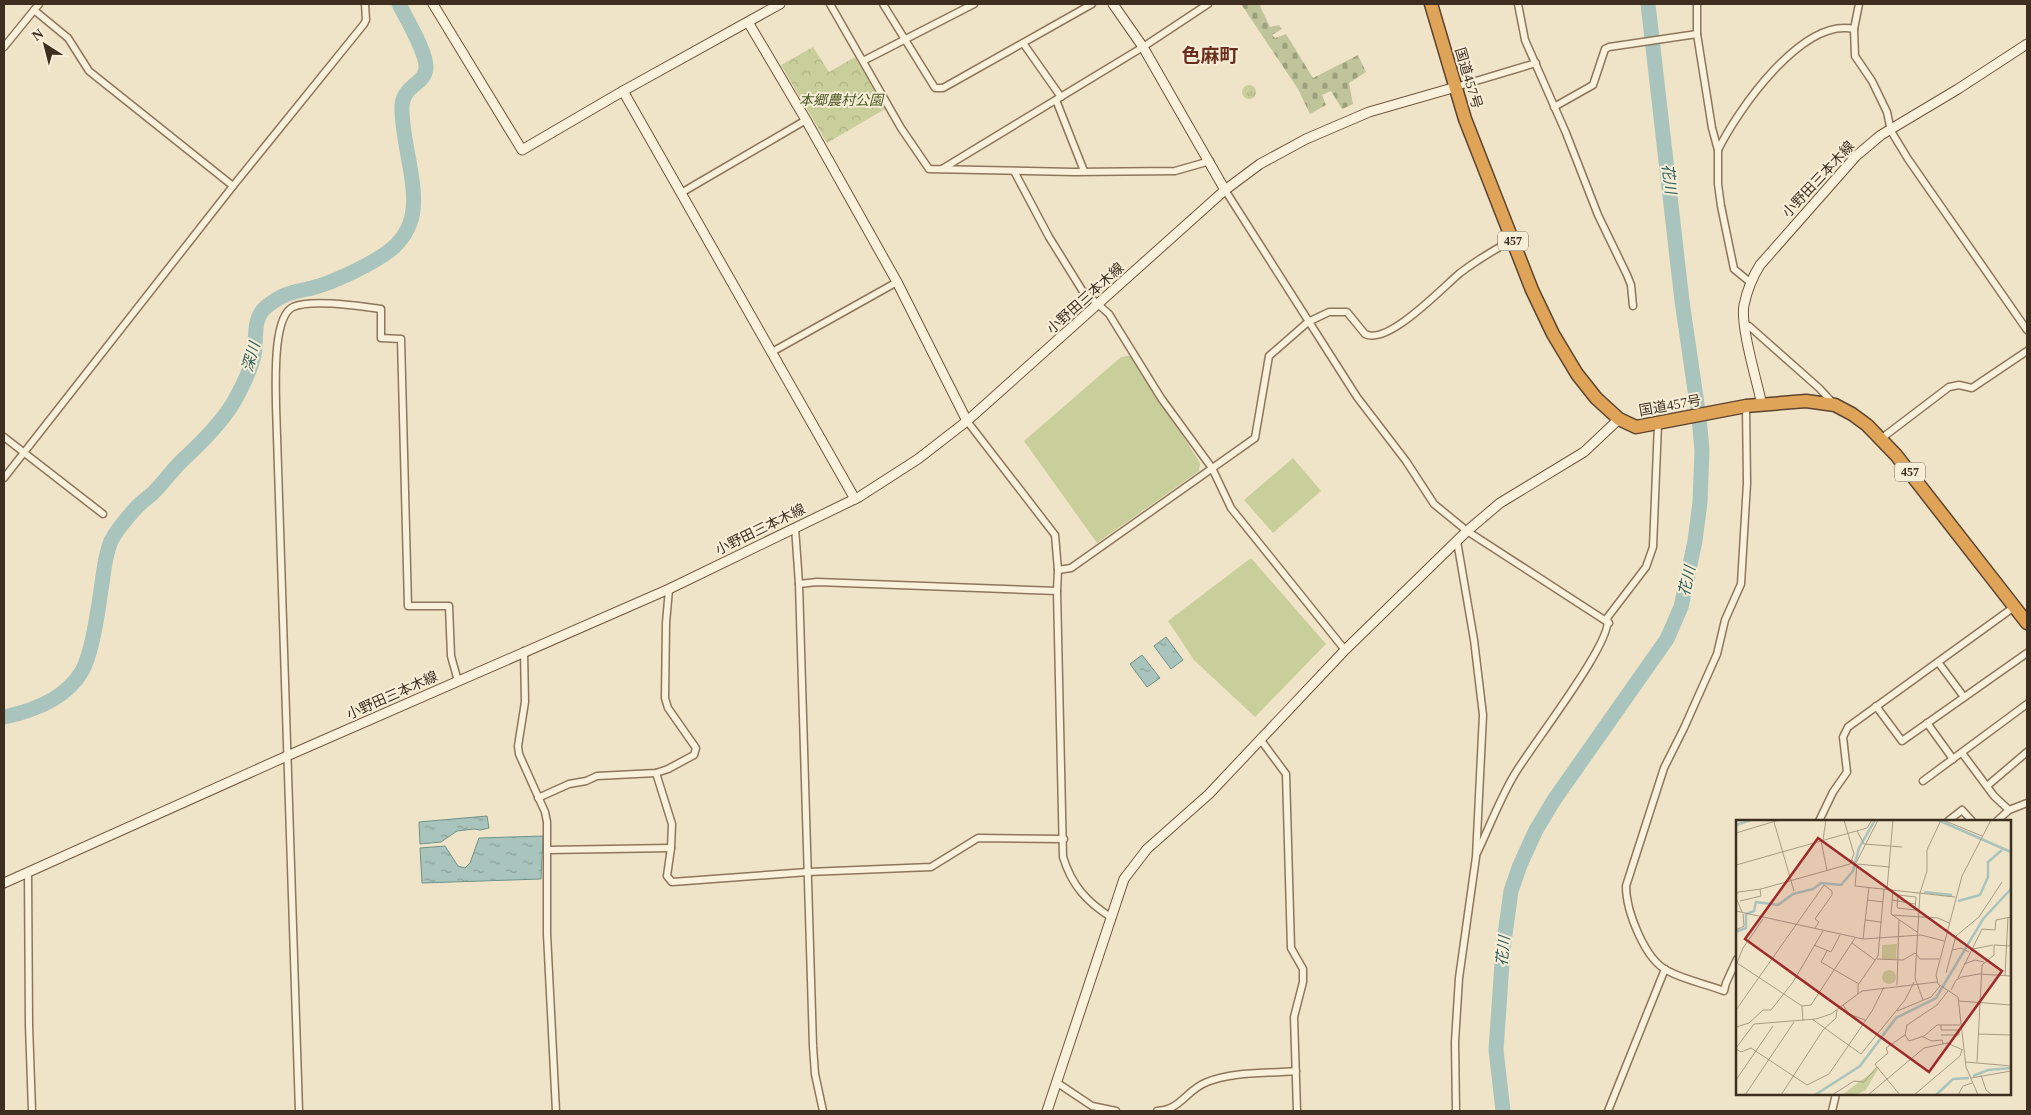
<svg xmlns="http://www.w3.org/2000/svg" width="2031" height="1115" viewBox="0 0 2031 1115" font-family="'Times New Roman','Noto Sans JP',serif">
  <defs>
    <pattern id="grass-tufts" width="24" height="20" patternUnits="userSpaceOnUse" patternTransform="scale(1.25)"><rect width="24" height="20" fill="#c9cf9b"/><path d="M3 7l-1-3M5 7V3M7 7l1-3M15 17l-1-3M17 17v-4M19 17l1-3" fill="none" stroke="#aeb285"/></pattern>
    <pattern id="forest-crowns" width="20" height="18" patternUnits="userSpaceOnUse" patternTransform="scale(1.25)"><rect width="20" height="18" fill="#c9cf9b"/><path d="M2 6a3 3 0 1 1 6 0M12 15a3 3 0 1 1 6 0" fill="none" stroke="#aeb285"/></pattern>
    <pattern id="cemetery-stones" width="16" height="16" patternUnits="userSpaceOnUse" patternTransform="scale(1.25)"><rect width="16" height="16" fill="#bfc49a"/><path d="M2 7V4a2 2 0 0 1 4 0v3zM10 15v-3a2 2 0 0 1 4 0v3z" fill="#9ca07d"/></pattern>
    <pattern id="water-ripples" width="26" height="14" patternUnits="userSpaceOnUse" patternTransform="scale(1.25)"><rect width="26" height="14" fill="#a9c4bc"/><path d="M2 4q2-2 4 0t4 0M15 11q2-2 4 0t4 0" fill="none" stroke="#8ba098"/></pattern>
  </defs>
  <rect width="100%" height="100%" fill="#f0e4c8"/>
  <!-- grass -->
  <circle fill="url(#grass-tufts)" cx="1249" cy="92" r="7"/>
  <!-- forest -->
  <path fill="url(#forest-crowns)" d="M813,47L829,72L855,57L885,109L827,143L781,65Z"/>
  <!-- cemetery -->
  <path fill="url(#cemetery-stones)" d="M1241,4H1261L1260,6L1270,27L1279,25L1282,29L1272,35L1275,38L1286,34L1313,78L1358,55L1366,72L1349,83L1353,104L1342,109L1331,91L1322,95L1326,105L1310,114L1298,89Z"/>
  <!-- garden -->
  <g fill="#c9cf9b">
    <path d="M1132,355L1200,463L1199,471L1097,543L1024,441L1121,357Z"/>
    <path d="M1293,458L1321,491L1273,533L1244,500Z"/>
    <path d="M1251,558L1326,644L1255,717L1194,660L1168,621Z"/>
  </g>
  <!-- water -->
  <g fill="url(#water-ripples)" stroke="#6f938a">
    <path d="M1166,637L1183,660L1171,669L1154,646Z"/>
    <path d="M1142,655L1160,678L1147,687L1130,664Z"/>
    <path d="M487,816L489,828L480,830L474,829L457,831L441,842L420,844L419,822Z"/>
    <path d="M543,836L541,879L422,883L420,848L445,846L458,866L465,868L470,863L479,838Z"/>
  </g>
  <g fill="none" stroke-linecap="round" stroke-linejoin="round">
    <!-- river -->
    <g stroke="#a9c4bc" stroke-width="15">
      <path d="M4,717C33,711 66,699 82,671C92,654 98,611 101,590C104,572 104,558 111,541C117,529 127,518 136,508C141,502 148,498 153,493C165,481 175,466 188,455C205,439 225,419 236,398C243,385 251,370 254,355C257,340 252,318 266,307C281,295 288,293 307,289C329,285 378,262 395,246C401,240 407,232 410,223C422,192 400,139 402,105C404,85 425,84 426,68C427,53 406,18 399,4"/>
      <path d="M1503,1111L1496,1050L1503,949L1511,891L1520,865L1536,830L1554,800L1667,639L1681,607L1695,541L1700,502L1702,450L1699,418L1682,301L1648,4"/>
    </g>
    <!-- street casing -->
    <g stroke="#8d765c" stroke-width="9">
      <g id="street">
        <path d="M830,4L901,128L929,169L1074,172L1175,171L1210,161"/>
        <path d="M883,4L935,88H943L1092,4"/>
        <path d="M1518,4L1525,40L1566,133L1598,215L1627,275L1631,285L1633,306"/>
        <path d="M1697,4V34L1712,128L1718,150V184L1721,206L1734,269L1751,283"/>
        <path d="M1859,4L1854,29L1855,56L1872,81L1887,112L1891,131L1908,159L2027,330"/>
        <path d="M34,10L68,38L89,71L233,186"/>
        <path d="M1023,43L1061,97"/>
        <path d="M4,47L39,4"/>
        <path d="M863,61L974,4"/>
        <path d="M1456,87L1536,63"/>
        <path d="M1056,100L1084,171"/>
        <path d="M1554,107L1593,85L1605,49L1609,47L1697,34"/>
        <path d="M1718,150C1737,111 1802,17 1854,29"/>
        <path d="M942,169L1143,47L1208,4"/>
        <path d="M1014,171L1049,237L1082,290L1109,314L1161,398L1212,468L1231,508L1345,650"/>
        <path d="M1225,190L1357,397L1406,461L1434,504L1467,531L1609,623"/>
        <path d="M681,193L806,120"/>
        <path d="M1744,325L1749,326L1819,388L1834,404"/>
        <path d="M772,352L897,282"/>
        <path d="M967,421L1055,535L1058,570L1057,591L1063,857C1072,886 1087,902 1112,918"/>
        <path d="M4,437L103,514"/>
        <path d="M1882,438L1949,387L1959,385L1972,388L2027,351"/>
        <path d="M4,478L233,186L364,24L366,20L365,4"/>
        <path d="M795,527L799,584L813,1046L815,1074L823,1111"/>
        <path d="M1058,570L1071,568L1255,438L1269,356L1308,322L1329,312H1347L1365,334C1388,346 1443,287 1460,273C1477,260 1494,250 1512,240"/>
        <path d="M799,584L817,582L1057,591"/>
        <path d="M524,651L525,702L518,746L519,754L545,812L547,822V934L556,1111"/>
        <path d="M1938,662L1964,697"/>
        <path d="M1876,706L1902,741L2027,653"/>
        <path d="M1927,723L1953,759"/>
        <path d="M1260,739L1286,774L1291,948L1303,969V982L1294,1017L1297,1111"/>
        <path d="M1962,753L1994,796L2009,810"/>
        <path d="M656,773L672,824L671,848L667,876L672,882L808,872L931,867L978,838L1064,839"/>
        <path d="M1923,781L2027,704"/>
        <path d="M1987,786L2027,752"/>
        <path d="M538,798L569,784L586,781L597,776L656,773L668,769L694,755L696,748L668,708L665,698L666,623L669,589"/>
        <path d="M1819,821L1833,792L1847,772L1843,737L1848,727L2014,607"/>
        <path d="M1948,821L1962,810L1972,821"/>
        <path d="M1997,821L2009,810L2027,803"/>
        <path d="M548,850L671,848"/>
        <path d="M1477,853C1489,828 1499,801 1513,777C1527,751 1616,639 1607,618L1646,567L1653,547L1658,424"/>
        <path d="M28,873L29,1025L32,1111"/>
        <path d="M1737,959L1726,983L1724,991C1706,984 1685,980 1668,971C1645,960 1626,911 1626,886L1664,768L1684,728L1717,654L1725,620L1741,584L1747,483L1746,406"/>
        <path d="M1056,1082L1092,1106L1116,1111"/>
        <path d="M299,1111L276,406C276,386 272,317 293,307C310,299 361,306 381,309V338L401,339L408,606H449L451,656L458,681"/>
        <path d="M1157,1111C1181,1110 1186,1090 1207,1082C1235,1071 1266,1074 1296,1071"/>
        <path d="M1456,1111L1455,1042L1459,978L1476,857L1483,715L1474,640L1457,541"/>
        <path d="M1608,1111L1665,969"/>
        <path d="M1832,1111L1836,1094"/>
      </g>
    </g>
    <!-- secondary casing -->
    <g stroke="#6f573f" stroke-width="11">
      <g id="secondary">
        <path d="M433,4L522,150L623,91L780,4"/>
        <path d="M1113,4L1143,47L1225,190"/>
        <path d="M748,22L806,120L897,282L967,421"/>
        <path d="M623,91L855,499"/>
        <path d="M1762,405C1757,381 1740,326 1744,305C1747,291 1753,276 1760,265L1856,156L1881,135L1958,89L2027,44"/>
        <path d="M4,883L287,756L669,589L859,497L918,459L967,421L1225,190L1260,164L1306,139L1369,112L1456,87"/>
        <path d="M1047,1111L1124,879L1147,849L1209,794L1345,650L1467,531L1500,503L1584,452L1619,419"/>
      </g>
    </g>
    <!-- highway casing -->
    <g stroke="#5b4430" stroke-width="15">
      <path id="highway" d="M1431,4L1465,119L1532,290L1553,334L1577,374L1596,398L1619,419L1636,427L1746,406L1806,401L1835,405L1852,414L1867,425L1896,455L2027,623"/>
    </g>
    <!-- street -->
    <use href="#street" stroke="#faf1dc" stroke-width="6"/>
    <!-- secondary -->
    <use href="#secondary" stroke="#faf1dc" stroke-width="9"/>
    <!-- highway -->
    <use href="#highway" stroke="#e0a458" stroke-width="12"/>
  </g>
  <g text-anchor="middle" stroke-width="4" stroke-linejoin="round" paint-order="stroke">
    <!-- shield labels -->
    <g fill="#f7eed8" stroke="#756857" stroke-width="1">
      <rect x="1498" y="231.5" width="30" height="19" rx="4"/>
      <rect x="1895" y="462.5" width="30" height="19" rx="4"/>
    </g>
    <g font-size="12" font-weight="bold" fill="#3d2e20">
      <text x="1513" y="245">457</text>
      <text x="1910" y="476">457</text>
    </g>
    <!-- street labels -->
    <g font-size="14" fill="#3d2e20" stroke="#f7eed8">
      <text transform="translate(1469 78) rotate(73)" y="5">国道457号</text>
      <text transform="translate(1818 179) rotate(-47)" y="5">小野田三本木線</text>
      <text transform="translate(1085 298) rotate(-42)" y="5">小野田三本木線</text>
      <text transform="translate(1670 405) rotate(-10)" y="5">国道457号</text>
      <text transform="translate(760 529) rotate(-26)" y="5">小野田三本木線</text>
      <text transform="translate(392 695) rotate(-24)" y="5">小野田三本木線</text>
    </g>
    <!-- park labels -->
    <g font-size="14" font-style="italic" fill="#4d5a26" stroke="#f7eed8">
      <text x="841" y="105">本郷農村公園</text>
    </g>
    <!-- water labels -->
    <g font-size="15" font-style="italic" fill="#2f5d5a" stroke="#f7eed8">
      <text transform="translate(1669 179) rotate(83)" y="5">花川</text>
      <text transform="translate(251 357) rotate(-74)" y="5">深川</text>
      <text transform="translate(1687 581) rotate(-78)" y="5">花川</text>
      <text transform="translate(1503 951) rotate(-84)" y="5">花川</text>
    </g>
    <!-- district labels -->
    <g font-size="19" font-weight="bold" fill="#6b2e1e" stroke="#f7eed8">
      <text x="1210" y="62">色麻町</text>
    </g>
  </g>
  <!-- overview -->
  <g transform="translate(1736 820)">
    <rect width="275" height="275" fill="#f0e4c8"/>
    <path d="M143,247L130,270L120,275H106Z" fill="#c9cf9b"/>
    <path d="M161,124L160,139H146V125ZM146 157a7 7 0 1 1 14 0a7 7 0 1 1-14 0Z" fill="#c9cf9b"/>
    <path fill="none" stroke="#a9c4bc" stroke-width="2.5" d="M202,0L275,32M0,5L15,0M188,72L216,75M222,81L244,75L252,57V42L266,30M0,112L10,108V94L18,91L20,82L42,85L57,74L77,69L85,63L105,65L117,51L123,28L139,0M252,250L275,248M237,256L252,250M79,275L124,246L160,198L200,178L247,99L275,69M200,275L217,259L233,258"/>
    <path fill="none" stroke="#a89b85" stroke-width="1" d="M207,0L246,16M38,2L58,71M121,11L128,24L166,27M0,13L43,0M87,20L90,0M85,21L91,50M116,40L121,45L119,66L219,77M120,43L142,0M121,44L154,47M0,45L131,8L136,0M151,69L157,0M157,70L155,94L181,112M0,75L2,72L25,69L114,44L118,34L108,0M0,78L6,92M131,80L147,82M156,80L179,84M4,81L25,76L24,69M179,90L180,77L162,75L161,87L162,88L179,90H183M0,91L127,119L185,115L208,121M156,95L202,98L213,103M27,99L7,128L1,143L66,186L75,185L119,118M129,100L145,102M0,110L8,106L7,94M127,119L133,67M116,123L139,140M78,125L95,132L104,115M237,129L257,125M216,130L225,128L233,132M91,131L85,142L123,164M179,133L184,139H203M141,139L167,140L179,133M228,144L239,140L248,142M210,153L220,116L243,97L266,62M269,155L272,97M222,158L246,109L259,110L260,100L275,97M161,165L163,100M215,170L220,160L226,157L243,154L275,156M212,171L201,185L171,205L169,215L173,221L188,216L201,205H224M122,174V165L142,136L148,69M187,180L179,158L184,73L191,51V30L205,0M223,181L275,185M107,185L113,194L129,200M66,186L67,201M0,190L88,65L96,71V75L79,99L83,102L79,108M161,191L195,177L204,166M76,199L125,234L169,180L178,162M0,207L13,203L27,190H35L57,162L87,111M242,214L275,215M205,215H223V210H205V205M185,216L196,221L206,220L207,224M0,228L18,204L80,199L95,194L126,171L201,162M0,229L5,232L15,228L71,265L93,254L136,191L148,167M230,242L275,246M241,242L246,145L258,135V125L275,126M141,247L164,275M245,255L250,270L256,275M235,258L275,251M0,260L37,206M9,275L58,202M45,275L87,210L100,198L101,190M96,275L118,261L128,262L141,247L139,244L152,233L150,228L169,215M132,275L188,228L211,223L227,230M178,275L224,236L226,230M222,275L227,266L236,263M242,275L230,247L222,177L202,164L200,155L226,56L255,0"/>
    <path fill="#9e2a2b" fill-opacity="0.15" stroke="#9e2a2b" stroke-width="2.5" d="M82,18L266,151L193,252L9,119Z"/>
    <rect width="275" height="275" fill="none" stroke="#3d2e20" stroke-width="2.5"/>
  </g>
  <!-- border -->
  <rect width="2031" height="1115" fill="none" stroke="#3d2e20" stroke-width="10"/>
  <!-- north arrow -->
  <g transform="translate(45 45) rotate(324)" stroke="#f7eed8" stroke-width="4" paint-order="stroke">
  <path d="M0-4L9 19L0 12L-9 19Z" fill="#3d2e20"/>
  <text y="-8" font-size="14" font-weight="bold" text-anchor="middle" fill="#3d2e20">N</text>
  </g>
</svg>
